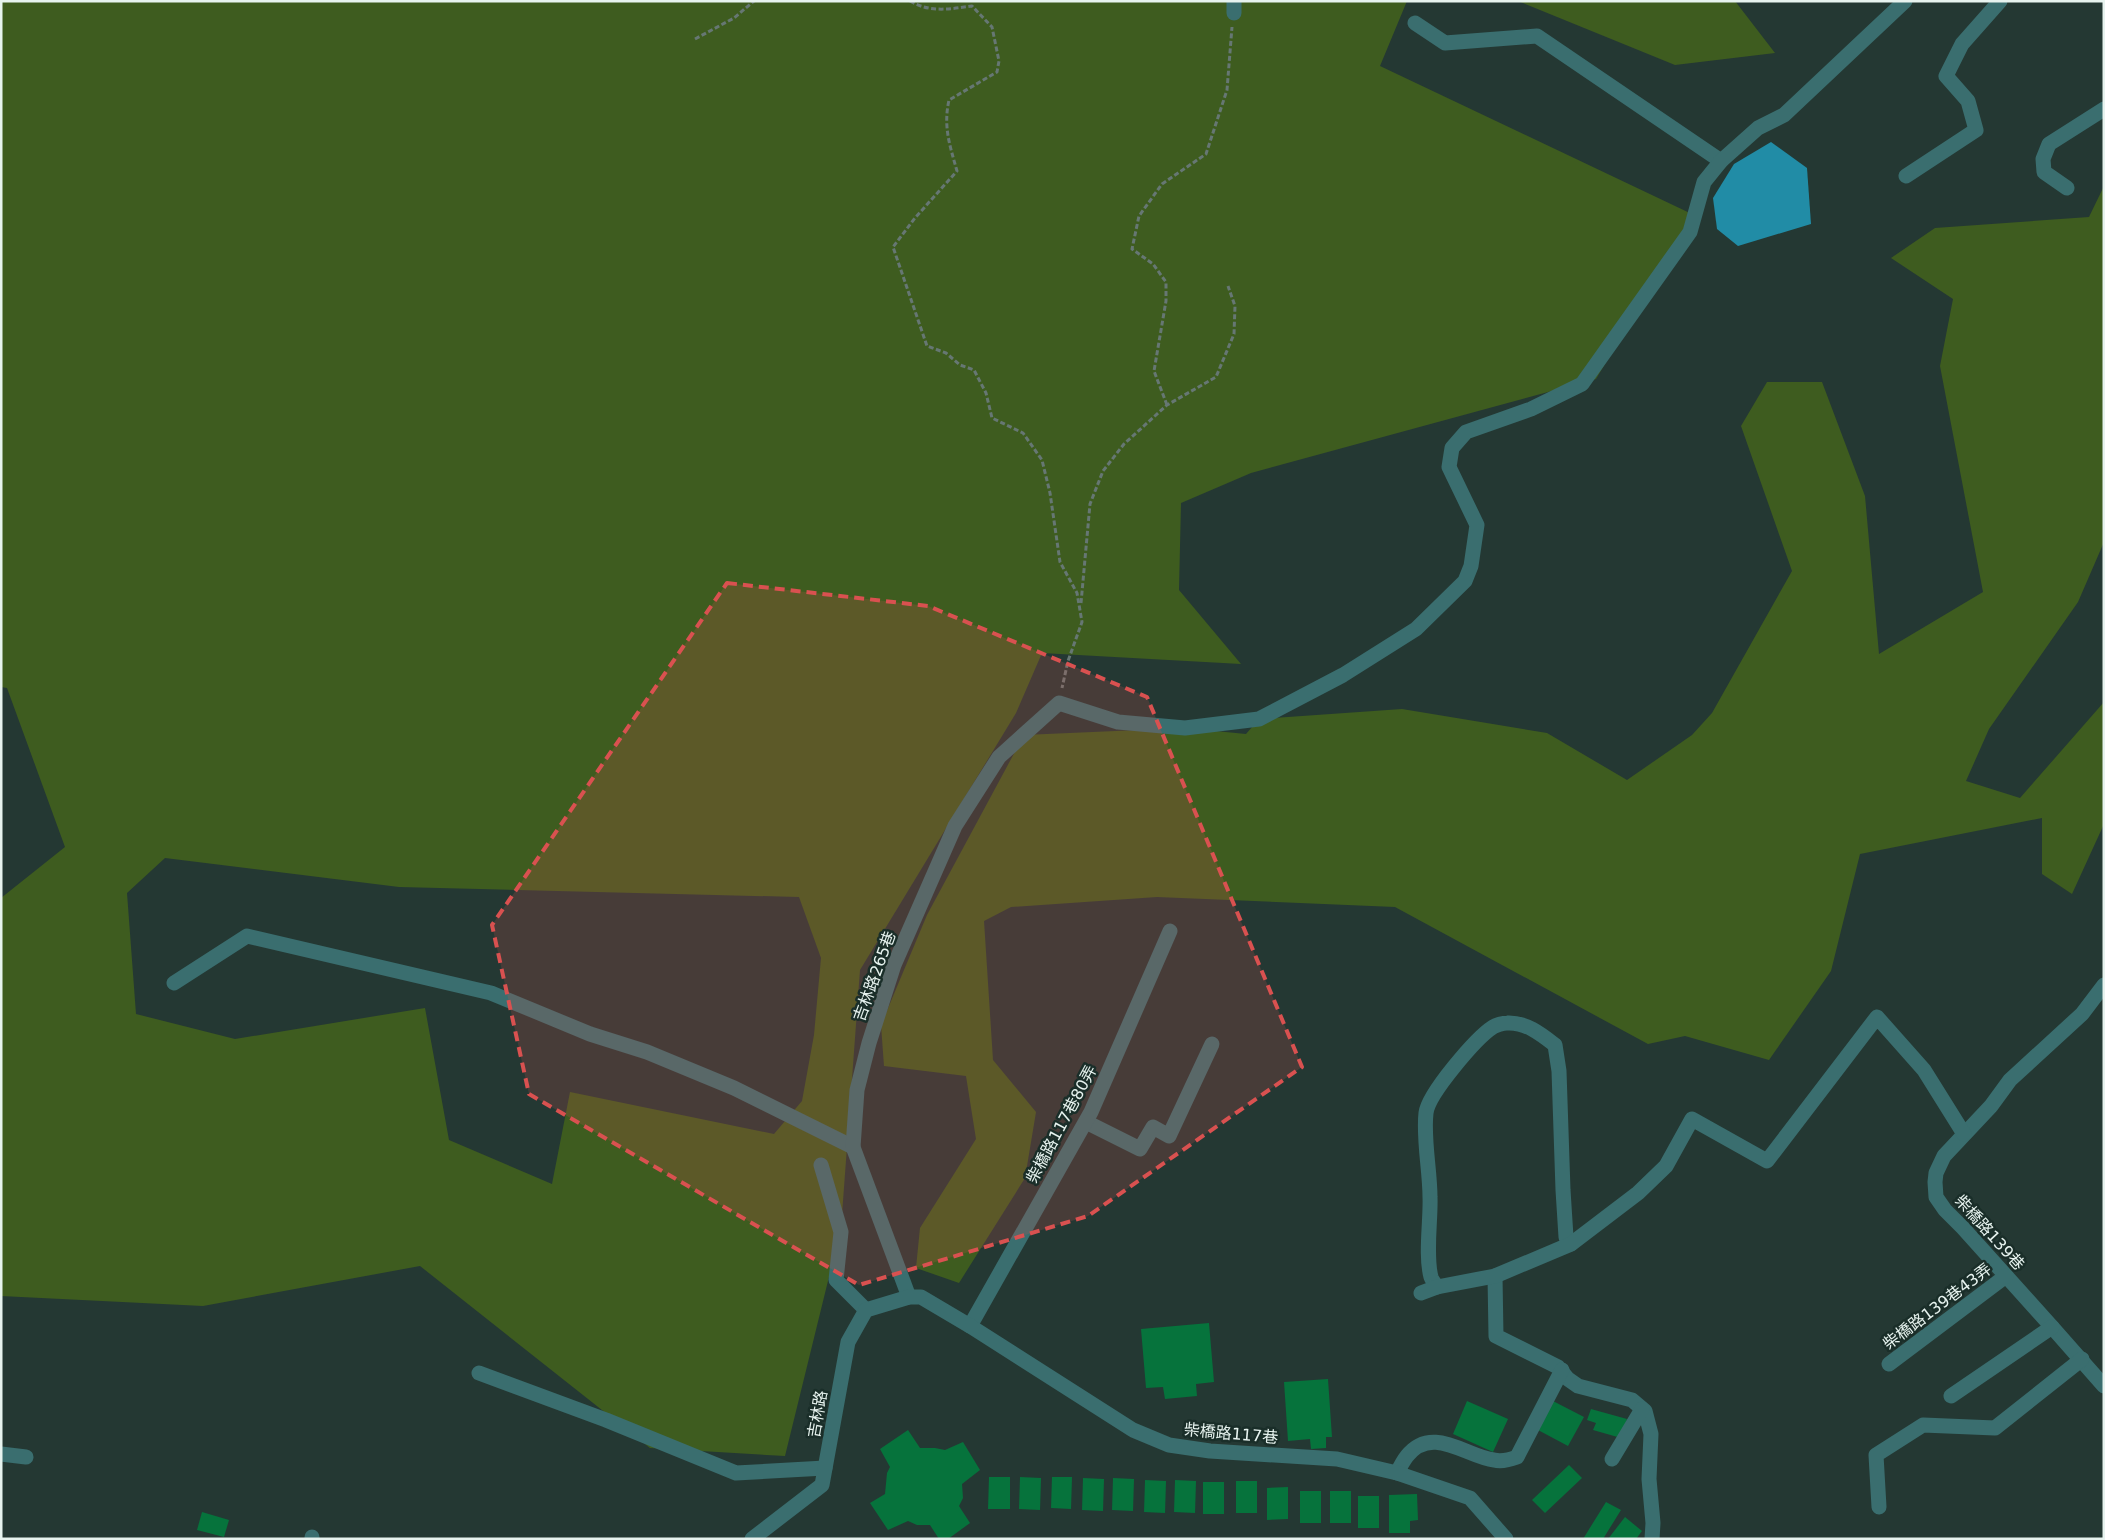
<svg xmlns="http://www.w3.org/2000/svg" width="2105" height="1540" viewBox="0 0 2105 1540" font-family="'DejaVu Sans','Noto Sans TC',sans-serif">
  <rect width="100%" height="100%" fill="#243833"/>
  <!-- green -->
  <g fill="#3e5c1f" fill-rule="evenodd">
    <path d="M1,1H1407L1380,66L1694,215L1596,379L1251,473L1181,503L1179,590L1241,664L1042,653L1016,713L860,970L841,1228L785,1456L650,1448L420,1266L203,1306L1,1296V898L65,847L7,688L1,687ZM165,858L399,887L799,897L821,958L814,1035L802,1101L774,1134L570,1092L552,1184L449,1140L425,1008L235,1039L136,1014L127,893Z"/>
    <path d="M1518,1H1735L1775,53L1675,65Z"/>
    <path d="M2104,186V542L2078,602L1989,729L1966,781L2020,798L2104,702V824L2072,894L2042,874V818L1860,854L1831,971L1769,1060L1685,1036L1648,1044L1395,907L1157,897L1011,907L984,921L993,1060L1036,1112L1025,1178L959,1283L916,1268L920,1228L976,1139L966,1076L884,1066L881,1025L927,915L1024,735L1185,728L1246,734L1259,719L1402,709L1547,733L1627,780L1692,735L1712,713L1792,571L1741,426L1767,382H1822L1865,496L1879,654L1983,592L1940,366L1953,299L1891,258L1935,228L2089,217Z"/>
  </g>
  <!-- water -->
  <path fill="#218ca6" d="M1771,142L1807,168L1811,224L1738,246L1717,229L1713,198L1734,164Z"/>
  <!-- building -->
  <g fill="#06733c">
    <path d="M1209,1323L1214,1382L1196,1384L1197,1396L1165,1399L1163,1387L1146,1388L1141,1329Z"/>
    <path d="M1328,1379L1332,1437H1326V1448L1311,1449L1310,1439L1288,1441L1284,1382Z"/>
    <path d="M1467,1401L1508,1419L1493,1452L1453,1434Z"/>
    <path d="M1553,1401L1584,1417L1568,1446L1538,1430Z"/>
    <path d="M1591,1409L1627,1419L1621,1438L1593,1430L1596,1423L1587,1420Z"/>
    <path d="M908,1430L920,1448H935L945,1450L963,1442L980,1470L962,1484L963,1498L959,1506L970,1523L948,1539H939L930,1525H917L908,1521L888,1530L870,1503L885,1494L887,1473L890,1467L880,1449Z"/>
    <path d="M1569,1465L1582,1478L1545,1513L1532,1500Z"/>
    <path d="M989,1477H1010V1509H988Z"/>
    <path d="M1020,1477L1041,1478L1040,1510L1019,1509Z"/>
    <path d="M1052,1477H1072L1071,1509L1051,1508Z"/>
    <path d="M1083,1478L1104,1479L1103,1511L1082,1510Z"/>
    <path d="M1113,1478L1134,1479L1133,1511L1112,1510Z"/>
    <path d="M1145,1480L1166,1481L1165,1513L1144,1512Z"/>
    <path d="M1175,1480L1196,1481L1195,1513L1174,1512Z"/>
    <rect x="1236" y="1481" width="21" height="32"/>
    <rect x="1203" y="1482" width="21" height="32"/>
    <path d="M1288,1487V1519L1267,1520V1488Z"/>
    <rect x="1300" y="1491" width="21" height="32"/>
    <rect x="1330" y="1491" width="21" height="32"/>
    <path d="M1417,1494L1418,1520L1410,1521V1533H1389V1495Z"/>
    <rect x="1358" y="1496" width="21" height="32"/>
    <path d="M1606,1502L1621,1510L1603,1539H1583Z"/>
    <path d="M202,1512L229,1520L224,1537L197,1530Z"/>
    <path d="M1625,1517L1642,1531L1636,1539H1608Z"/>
  </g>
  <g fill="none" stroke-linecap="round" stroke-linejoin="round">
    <!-- path -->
    <g stroke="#667773" stroke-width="3" stroke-dasharray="5 2.5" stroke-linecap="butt">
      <path d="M910,1C930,13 950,9 972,6L992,27L999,61L997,72L949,100C943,127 950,146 957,171L915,218L893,247L927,346L946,353L960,365L974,370L986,393L992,418L1023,433L1042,460L1050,493L1060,562L1077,593L1082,622L1068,661L1062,688"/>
      <path d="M695,39L734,18L754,1"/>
      <path d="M1167,405L1154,371L1166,301V282L1153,264L1132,249L1139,216L1162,184L1206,154L1227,90L1232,27"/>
      <path d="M1081,603L1090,504L1103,471L1124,444L1167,405L1216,377L1234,334L1235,306L1228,286"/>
    </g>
    <!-- minor -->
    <g stroke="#3a6e6f" stroke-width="15">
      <path d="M1234,13V1"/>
      <path d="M1415,23L1445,43L1537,36L1721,161"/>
      <path d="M1906,176L1976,130L1968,101L1946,76L1962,44L2000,1"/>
      <path d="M2067,188L2044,172L2043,159L2049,144L2104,109"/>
      <path d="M174,983L247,936L491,993L590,1034L647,1052L734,1088L853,1147"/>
      <path d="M2104,985L2082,1014L2010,1080L1991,1106L1944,1156L1936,1173L1935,1182L1936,1197L1945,1210L1963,1228L2052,1327L2104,1386"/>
      <path d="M1086,1122L1140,1149L1153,1127L1169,1136L1212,1044"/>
      <path d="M821,1165L841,1232L836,1280L866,1310"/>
      <path d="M1495,1276L1496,1336L1558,1367L1568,1379L1578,1386L1632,1400L1645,1411L1651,1434L1649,1479L1653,1523L1652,1539"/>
      <path d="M1437,1287C1435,1284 1432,1280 1431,1277C1425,1255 1431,1219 1430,1197C1430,1171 1423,1138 1426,1113C1428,1094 1476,1038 1493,1027C1496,1025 1503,1023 1507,1023C1526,1022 1541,1034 1555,1045L1559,1071L1563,1190L1566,1237L1571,1244"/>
      <path d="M1421,1293L1437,1287L1495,1276L1571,1244L1638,1193L1666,1166L1692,1119L1767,1161L1877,1017L1924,1070L1964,1134"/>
      <path d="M909,1297L853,1147L857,1090L869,1043L894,965L955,826L999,757L1059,703L1118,722L1185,728L1259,719L1343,675L1416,629L1465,581L1471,566L1477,525L1449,467L1452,448L1466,432L1531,409L1582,384L1690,232L1704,182L1721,161L1758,128L1784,115L1905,1"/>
      <path d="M970,1326L1091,1112L1170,931"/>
      <path d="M1889,1364L2006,1276"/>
      <path d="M479,1373L606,1420L736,1473L825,1468"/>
      <path d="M1951,1396L2052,1327"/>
      <path d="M1,1454L26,1457"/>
      <path d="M1612,1459L1642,1409"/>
      <path d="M1397,1473C1400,1467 1403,1461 1407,1456C1432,1424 1467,1457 1494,1460C1502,1462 1509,1460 1517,1457L1562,1370"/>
      <path d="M1879,1507L1876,1455L1923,1425L1995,1428L2082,1359"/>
      <path d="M312,1537V1539"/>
      <path d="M752,1539L822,1485L848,1342L866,1310L909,1297H921L970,1326L1133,1430L1169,1445L1210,1451L1337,1459L1397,1473L1470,1498L1506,1539"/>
    </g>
  </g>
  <!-- marked area -->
  <path fill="#d95150" fill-opacity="0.2" stroke="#d95150" stroke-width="4" stroke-dasharray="10 6" stroke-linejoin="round" d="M727,583L928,606L1147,697L1302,1067L1088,1216L859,1285L529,1094L492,925Z"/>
  <g text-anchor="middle" stroke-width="5" stroke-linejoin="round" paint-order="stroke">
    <!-- street labels -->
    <g font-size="16" fill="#e7f3ef" stroke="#1a2e29">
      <text transform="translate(874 976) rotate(-70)" y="6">吉林路265巷</text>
      <text transform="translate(1061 1124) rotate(-62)" y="6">柴橋路117巷80弄</text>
      <text transform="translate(1990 1232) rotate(48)" y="6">柴橋路139巷</text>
      <text transform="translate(1937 1306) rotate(-37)" y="6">柴橋路139巷43弄</text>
      <text transform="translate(817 1414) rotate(-80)" y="6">吉林路</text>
      <text transform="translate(1231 1433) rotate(5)" y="6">柴橋路117巷</text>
    </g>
  </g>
  <!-- border -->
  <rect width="2105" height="1540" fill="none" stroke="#e7f3ef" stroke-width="5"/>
</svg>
